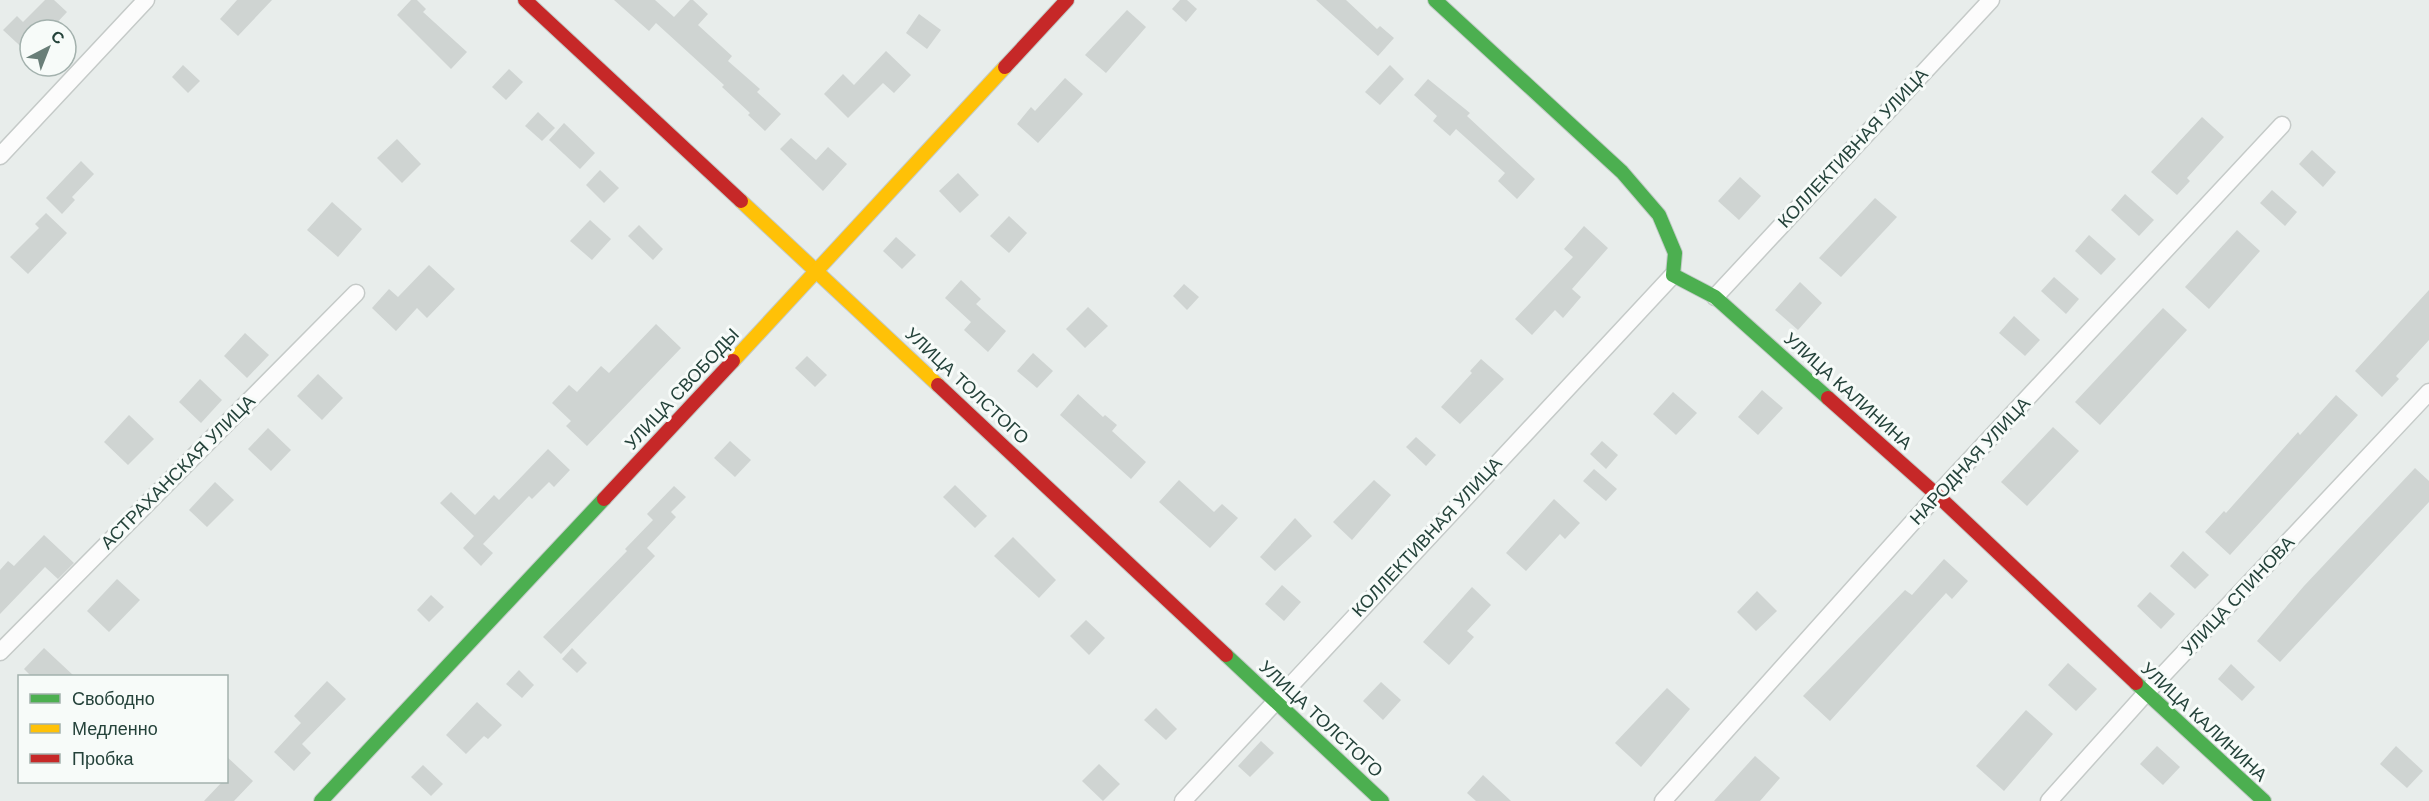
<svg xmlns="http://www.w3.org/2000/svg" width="2429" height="801" viewBox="0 0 2429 801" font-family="Helvetica,sans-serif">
  <rect width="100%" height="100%" fill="#e8edeb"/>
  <!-- building -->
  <g fill="#cfd4d2">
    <path d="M45,0H54L67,12L51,29L30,30V55L3,30L17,16L23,22Z"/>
    <path d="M237,0H272L238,36L220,19Z"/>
    <path d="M411,0H417L426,9L423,12L467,52L451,69L397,15Z"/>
    <path d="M614,0H655L674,17L690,0H693L708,14L698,25L732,56L728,61L760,89L757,92L781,114L765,131L748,115L750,113L722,87L724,85L656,23L649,31Z"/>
    <path d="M1180,0H1187L1197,9L1186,22L1172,9Z"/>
    <path d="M1316,0H1346L1377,29L1380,26L1394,38L1378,56Z"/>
    <path d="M1127,10L1146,27L1106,73L1085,55Z"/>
    <path d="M919,14L941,30L927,49L906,33Z"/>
    <path d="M886,51L911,75L894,93L883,83L848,118L824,94L843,74L854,85Z"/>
    <path d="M183,65L200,81L188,93L172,77Z"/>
    <path d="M1390,65L1404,79L1380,105L1365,92Z"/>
    <path d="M509,69L523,82L506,100L492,87Z"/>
    <path d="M1065,78L1083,94L1038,143L1017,124L1031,107L1035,111Z"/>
    <path d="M1428,79L1470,113L1467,116L1535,179L1517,199L1498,181L1505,173L1456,129L1450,136L1433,121L1437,116L1414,95Z"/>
    <path d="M538,112L555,128L542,141L525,126Z"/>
    <path d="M2202,117L2224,137L2187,178L2190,181L2177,195L2151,172Z"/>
    <path d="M564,123L595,153L580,169L549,140Z"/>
    <path d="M791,138L816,160L828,147L847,164L823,191L780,149Z"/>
    <path d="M397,139L421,164L402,183L377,158Z"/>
    <path d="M2312,150L2336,172L2323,187L2299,164Z"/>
    <path d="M81,161L94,174L72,197L75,200L62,214L46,198Z"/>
    <path d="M600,170L619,188L604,203L586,185Z"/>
    <path d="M958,173L979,195L960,213L939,191Z"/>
    <path d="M1740,177L1761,196L1739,220L1718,201Z"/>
    <path d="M2272,190L2297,212L2285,226L2260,203Z"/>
    <path d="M2125,194L2154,220L2139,236L2111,210Z"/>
    <path d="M1875,198L1897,217L1841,277L1819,258Z"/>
    <path d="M332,202L362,229L338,257L307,230Z"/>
    <path d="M46,213L67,233L28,274L10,257L39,228L35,224Z"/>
    <path d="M1009,216L1027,233L1009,253L990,236Z"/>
    <path d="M590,220L611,239L592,260L570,241Z"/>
    <path d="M639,225L663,249L653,260L628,236Z"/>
    <path d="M1584,226L1608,248L1572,289L1581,297L1563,318L1555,310L1532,335L1515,319L1573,257L1564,249Z"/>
    <path d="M2237,230L2260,251L2209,309L2185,287Z"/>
    <path d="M2089,235L2116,259L2101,275L2075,251Z"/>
    <path d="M896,237L916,255L902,269L883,251Z"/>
    <path d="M429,265L455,289L427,318L417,308L396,331L372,308L389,289L398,297Z"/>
    <path d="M2054,277L2079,299L2066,314L2041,291Z"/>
    <path d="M961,280L981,299L976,304L1006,331L988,352L964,330L971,322L945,298Z"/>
    <path d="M1800,282L1822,303L1798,330L1775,310Z"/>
    <path d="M1184,284L1199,297L1187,310L1173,296Z"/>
    <path d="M2429,290V340L2396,376L2399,379L2382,397L2355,371Z"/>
    <path d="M1088,307L1108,326L1085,348L1066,329Z"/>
    <path d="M2163,308L2187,330L2100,425L2075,402Z"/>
    <path d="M2014,316L2040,340L2025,356L1999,333Z"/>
    <path d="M656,324L681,348L587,446L566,426L571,421L552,403L569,385L577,392L601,366L609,373Z"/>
    <path d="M245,333L269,355L247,378L224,356Z"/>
    <path d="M1033,353L1053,371L1037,388L1017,371Z"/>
    <path d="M807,356L827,375L815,387L795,368Z"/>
    <path d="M1481,359L1504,379L1460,424L1441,407L1472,373L1470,371Z"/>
    <path d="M318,374L343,398L322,420L297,396Z"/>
    <path d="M200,379L222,400L201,423L179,402Z"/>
    <path d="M1762,390L1783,408L1758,435L1738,417Z"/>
    <path d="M1673,392L1697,413L1676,435L1653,414Z"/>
    <path d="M1078,394L1103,417L1105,415L1117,425L1112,431L1146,462L1131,479L1060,415Z"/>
    <path d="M2336,395L2358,415L2230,555L2205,532L2224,511L2226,513L2298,432L2300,435Z"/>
    <path d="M129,415L154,439L128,465L104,442Z"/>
    <path d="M2053,427L2079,451L2027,506L2001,482Z"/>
    <path d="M268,428L291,450L271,471L248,449Z"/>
    <path d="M1416,437L1436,455L1426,466L1406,447Z"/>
    <path d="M730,441L751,460L735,477L714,458Z"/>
    <path d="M1602,441L1618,455L1606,469L1590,454Z"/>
    <path d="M548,449L570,470L554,487L549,482L532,499L529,496L483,544L493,553L481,566L463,548L474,536L440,503L451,492L475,515L494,495L499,500Z"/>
    <path d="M2415,468L2429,481V502L2280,662L2257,641L2304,586Z"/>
    <path d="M1594,469L1617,489L1606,501L1583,481Z"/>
    <path d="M1179,480L1214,512L1222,504L1238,518L1210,548L1159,502Z"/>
    <path d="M1374,480L1391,495L1352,540L1333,522Z"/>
    <path d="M215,482L234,500L207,527L189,510Z"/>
    <path d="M955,485L987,516L975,528L943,497Z"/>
    <path d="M674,486L686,497L671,512L676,517L647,548L655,556L561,654L543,637L627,551L625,549L653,520L647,514Z"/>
    <path d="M1554,499L1580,523L1565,539L1560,534L1526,571L1506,553Z"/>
    <path d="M1295,518L1312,536L1275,571L1260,557Z"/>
    <path d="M44,535L74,563L58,579L45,567L0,614V570L8,561L14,566Z"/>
    <path d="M1013,537L1056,580L1039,598L994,556Z"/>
    <path d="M2183,551L2209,575L2195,589L2170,566Z"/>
    <path d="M1944,559L1968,581L1952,599L1946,593L1830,721L1803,696L1905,590L1912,595Z"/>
    <path d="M117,579L140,600L109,632L87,611Z"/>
    <path d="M1282,585L1301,602L1284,621L1265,604Z"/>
    <path d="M1472,587L1491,605L1467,631L1474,637L1449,665L1423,642Z"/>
    <path d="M1757,591L1777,611L1756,631L1737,612Z"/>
    <path d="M2150,592L2175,614L2161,629L2137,606Z"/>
    <path d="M431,595L444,607L429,622L417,610Z"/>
    <path d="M1086,620L1105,638L1089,655L1070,636Z"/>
    <path d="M44,648L74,676H31L24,669Z"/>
    <path d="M572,648L587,663L577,673L562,659Z"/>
    <path d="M2068,663L2097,689L2076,711L2048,685Z"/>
    <path d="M2231,664L2255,687L2242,701L2218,679Z"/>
    <path d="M519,670L534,685L522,698L506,684Z"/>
    <path d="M327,681L346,699L302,744L311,753L294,771L274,752L301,723L294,716Z"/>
    <path d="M1381,682L1401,700L1383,720L1363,701Z"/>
    <path d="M1667,688L1690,709L1641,767L1615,743Z"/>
    <path d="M477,702L502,725L488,739L484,736L466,754L446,735Z"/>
    <path d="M1156,708L1177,729L1166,740L1144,720Z"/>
    <path d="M2026,710L2053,734L2004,791L1976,766Z"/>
    <path d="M1261,741L1274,753L1250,777L1238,766Z"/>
    <path d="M2157,746L2180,767L2163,785L2140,764Z"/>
    <path d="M2396,746L2423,771L2407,788L2380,764Z"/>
    <path d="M226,756L253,781L234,801H204L222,782H226Z"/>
    <path d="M1755,756L1780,778L1760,801H1714Z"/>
    <path d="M1099,764L1120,784L1103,801L1082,781Z"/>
    <path d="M423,765L443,784L431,796L411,777Z"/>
    <path d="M1483,775L1511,801H1476L1467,793Z"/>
  </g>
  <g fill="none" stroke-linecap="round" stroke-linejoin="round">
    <!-- street casing -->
    <g stroke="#c5cac8" stroke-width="19">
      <g id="street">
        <path d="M0,156L146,0"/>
        <path d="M1715,297L1991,0"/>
        <path d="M0,652L356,293"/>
        <path d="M1183,801L1673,275"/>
        <path d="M1663,801L1937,495L2282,125"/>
        <path d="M2049,801L2146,693L2429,392"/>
      </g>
    </g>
    <!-- fast casing -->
    <g stroke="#c3cbc8" stroke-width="16">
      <g id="fast">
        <path d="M1435,0L1622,172L1659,215L1675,253L1673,275L1715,297L1828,398"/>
        <path d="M1226,655L1382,801"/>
        <path d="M2136,683L2264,801"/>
        <path d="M321,801L604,499"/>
      </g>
    </g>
    <!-- slow casing -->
    <g stroke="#c3cbc8" stroke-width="16">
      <g id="slow">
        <path d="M741,201L938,385"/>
        <path d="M733,361L1005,67"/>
      </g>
    </g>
    <!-- jam casing -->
    <g stroke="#c3cbc8" stroke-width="16">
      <g id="jam">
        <path d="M525,0L741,201"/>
        <path d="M1005,67L1067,0"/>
        <path d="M938,385L1226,655"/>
        <path d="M1828,398L1937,495L2136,683"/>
        <path d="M604,499L733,361"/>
      </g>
    </g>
    <!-- street -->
    <use href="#street" stroke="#fcfcfc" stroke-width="16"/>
    <!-- fast -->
    <use href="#fast" stroke="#4caf50" stroke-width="14"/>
    <!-- slow -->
    <use href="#slow" stroke="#ffc107" stroke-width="14"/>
    <!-- jam -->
    <use href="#jam" stroke="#c62828" stroke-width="14"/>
  </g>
  <g text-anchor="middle" stroke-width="6" stroke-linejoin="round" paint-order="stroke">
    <!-- street labels -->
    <g font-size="18" fill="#24423a" stroke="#f7fbf9">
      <text transform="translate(1853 148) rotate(-47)" y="6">КОЛЛЕКТИВНАЯ УЛИЦА</text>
      <text transform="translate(967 386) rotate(43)" y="6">УЛИЦА ТОЛСТОГО</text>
      <text transform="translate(682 389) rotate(-47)" y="6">УЛИЦА СВОБОДЫ</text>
      <text transform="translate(1848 391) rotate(42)" y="6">УЛИЦА КАЛИНИНА</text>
      <text transform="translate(1970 461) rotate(-47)" y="6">НАРОДНАЯ УЛИЦА</text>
      <text transform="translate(178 472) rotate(-45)" y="6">АСТРАХАНСКАЯ УЛИЦА</text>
      <text transform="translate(1427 537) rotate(-47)" y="6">КОЛЛЕКТИВНАЯ УЛИЦА</text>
      <text transform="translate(2238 596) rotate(-47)" y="6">УЛИЦА СПИНОВА</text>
      <text transform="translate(1321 719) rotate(43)" y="6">УЛИЦА ТОЛСТОГО</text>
      <text transform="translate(2204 722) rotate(43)" y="6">УЛИЦА КАЛИНИНА</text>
    </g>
  </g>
  <!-- legend -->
  <rect x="18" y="675" width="210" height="108" fill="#f7fbf9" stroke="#a3b1ad" stroke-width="1.5"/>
  <rect x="30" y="694" width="30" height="9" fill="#4caf50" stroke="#a3b1ad" stroke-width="1.5"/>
  <text x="72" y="705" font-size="18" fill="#24423a">Свободно</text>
  <rect x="30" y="724" width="30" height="9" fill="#ffc107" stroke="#a3b1ad" stroke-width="1.5"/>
  <text x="72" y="735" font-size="18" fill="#24423a">Медленно</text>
  <rect x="30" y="754" width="30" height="9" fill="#c62828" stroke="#a3b1ad" stroke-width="1.5"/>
  <text x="72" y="765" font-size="18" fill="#24423a">Пробка</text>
  <!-- north arrow -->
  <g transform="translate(48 48) rotate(42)"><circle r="28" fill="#f7fbf9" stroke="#a3b1ad" stroke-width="1.5"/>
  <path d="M0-4.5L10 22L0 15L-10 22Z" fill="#697e78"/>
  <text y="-9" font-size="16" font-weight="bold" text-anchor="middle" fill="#24423a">С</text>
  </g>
</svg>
